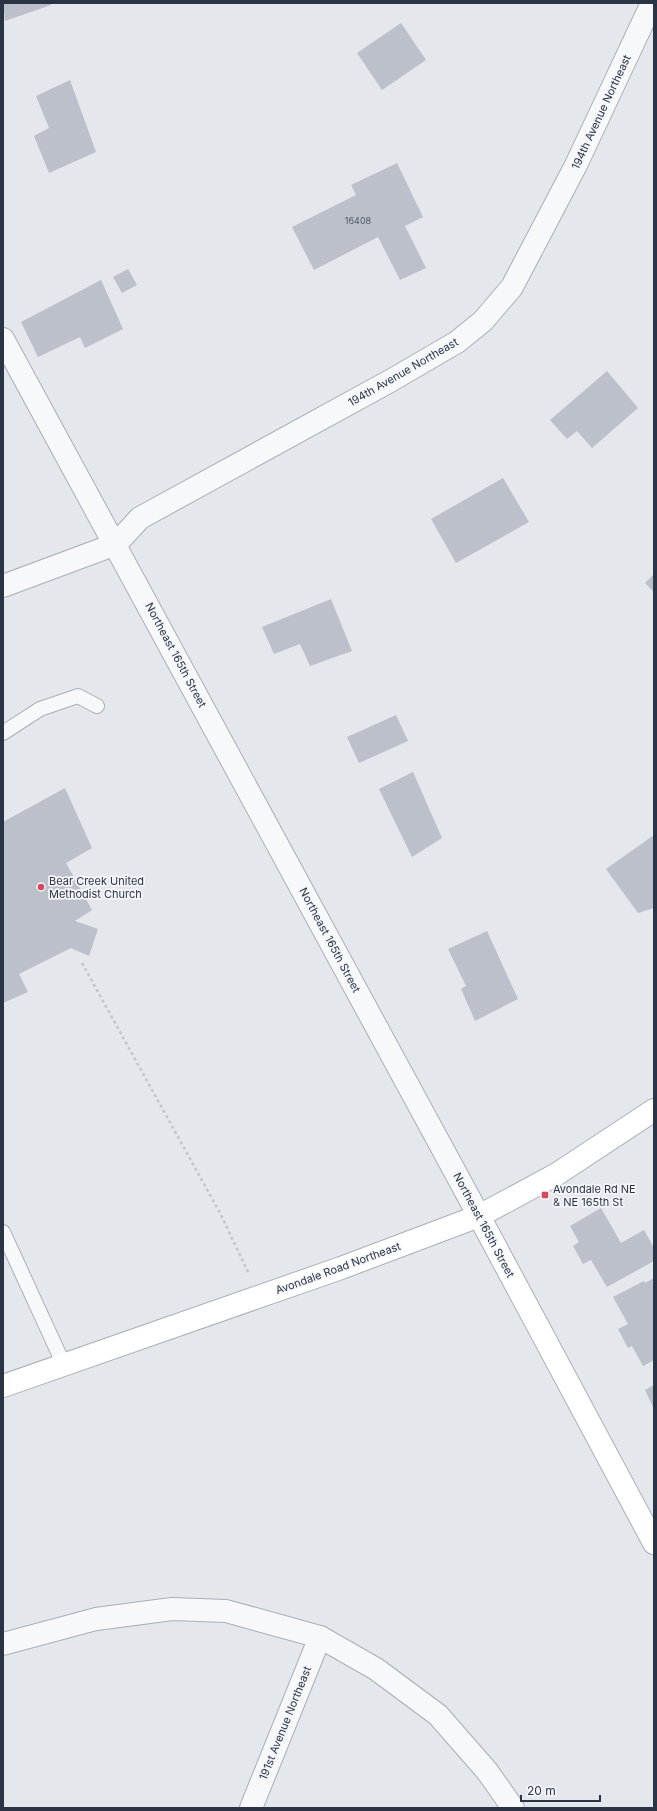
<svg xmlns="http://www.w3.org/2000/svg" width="657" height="1811" viewBox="0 0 657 1811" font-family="Inter,sans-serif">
  <rect width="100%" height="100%" fill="#e4e7ec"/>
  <!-- building -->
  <g fill="#bbc0ca">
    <path d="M3,3H51V5L5,21Z"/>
    <path d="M401,23L426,60L382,90L357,53Z"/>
    <path d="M70,80L96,152L49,173L34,136L49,128L36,96Z"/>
    <path d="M397,163L423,217L405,226L426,268L400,280L378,237L314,270L292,227L356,195L351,185Z"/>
    <path d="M128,269L137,285L122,293L113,277Z"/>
    <path d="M101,280L123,329L85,348L80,337L38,357L21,322Z"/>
    <path d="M607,371L638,408L592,448L577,431L567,439L550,420Z"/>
    <path d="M503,478L529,522L456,563L431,519Z"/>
    <path d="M654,574V592L645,583Z"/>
    <path d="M331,599L352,651L310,666L300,644L274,654L262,627Z"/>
    <path d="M396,715L408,741L359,763L347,737Z"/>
    <path d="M413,772L442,838L412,857L379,789Z"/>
    <path d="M65,788L92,848L66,863L92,910L75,921L98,929L89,956L71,948L19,974L28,992L3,1003V822Z"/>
    <path d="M654,835V908L638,913L606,869Z"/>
    <path d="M487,931L518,999L475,1021L461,989L466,986L448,949Z"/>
    <path d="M601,1208L621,1243L644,1230L654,1248V1261L607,1287L591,1260L583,1264L573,1246L579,1242L570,1226Z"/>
    <path d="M654,1278V1360L643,1366L632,1346L628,1348L618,1329L628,1324L613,1297L644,1281L645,1283Z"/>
    <path d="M654,1385V1409L645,1390Z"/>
  </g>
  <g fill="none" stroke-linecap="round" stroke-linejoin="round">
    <!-- lane casing -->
    <g stroke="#a9aeb7" stroke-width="16">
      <g id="lane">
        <path d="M3,733L40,709L78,696L97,706"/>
        <path d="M3,1232L64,1365"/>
      </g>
    </g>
    <!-- street casing -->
    <g stroke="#a9aeb7" stroke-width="24">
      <g id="street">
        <path d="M3,339L479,1216"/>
        <path d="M3,586L116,544L140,518L390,381L457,342L483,321L512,287L576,165L652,3"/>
        <path d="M3,1644L96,1619L172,1609L226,1611L320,1637L376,1669L438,1715L487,1771L513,1808"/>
        <path d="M251,1808L320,1637"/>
      </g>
    </g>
    <!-- secondary casing -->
    <g stroke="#a9aeb7" stroke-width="24">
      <g id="secondary">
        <path d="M479,1216L654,1543"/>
        <path d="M3,1386L341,1268L479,1216L557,1174L654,1110"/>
      </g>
    </g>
    <!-- path -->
    <path stroke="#c2c5cb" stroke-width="2.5" stroke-dasharray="3 3" stroke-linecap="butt" d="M82,963L220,1213L249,1274"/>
    <!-- lane -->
    <use href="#lane" stroke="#f7f8fa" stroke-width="14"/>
    <!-- street -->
    <use href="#street" stroke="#f7f8fa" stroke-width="22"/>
    <!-- secondary -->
    <use href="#secondary" stroke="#fff" stroke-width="22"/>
  </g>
  <!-- markers -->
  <g fill="#d1495b" stroke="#f4f6f9" stroke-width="1.5">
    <circle cx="41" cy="887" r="4"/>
    <rect x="541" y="1191" width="8" height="8" rx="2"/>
  </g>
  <g text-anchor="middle" stroke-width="3.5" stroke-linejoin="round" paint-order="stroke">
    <!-- number labels -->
    <g font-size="9" fill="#4f5766">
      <text x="358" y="224">16408</text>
    </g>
    <!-- street labels -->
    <g font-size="11" fill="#2b3445" stroke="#f4f6f9">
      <text transform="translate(601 112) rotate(-65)" y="4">194th Avenue Northeast</text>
      <text transform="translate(403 372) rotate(-30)" y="4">194th Avenue Northeast</text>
      <text transform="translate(176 655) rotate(62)" y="4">Northeast 165th Street</text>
      <text transform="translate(330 940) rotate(62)" y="4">Northeast 165th Street</text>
      <text transform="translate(484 1225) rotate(62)" y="4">Northeast 165th Street</text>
      <text transform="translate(338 1268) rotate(-20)" y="4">Avondale Road Northeast</text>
      <text transform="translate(285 1723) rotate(-68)" y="4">191st Avenue Northeast</text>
    </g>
    <!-- poi labels -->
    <g font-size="11" fill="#2b3445" stroke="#f4f6f9" text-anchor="start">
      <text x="49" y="885">Bear Creek United<tspan x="49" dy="13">Methodist Church</tspan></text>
      <text x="553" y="1193">Avondale Rd NE<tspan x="553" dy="13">&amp; NE 165th St</tspan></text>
    </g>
  </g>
  <!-- border -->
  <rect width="657" height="1811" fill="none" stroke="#2b3445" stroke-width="8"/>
  <!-- scale -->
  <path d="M521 1795v6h79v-6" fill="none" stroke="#2b3445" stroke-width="2"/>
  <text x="527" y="1795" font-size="12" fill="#2b3445" stroke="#f4f6f9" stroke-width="3" paint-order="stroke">20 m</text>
</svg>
